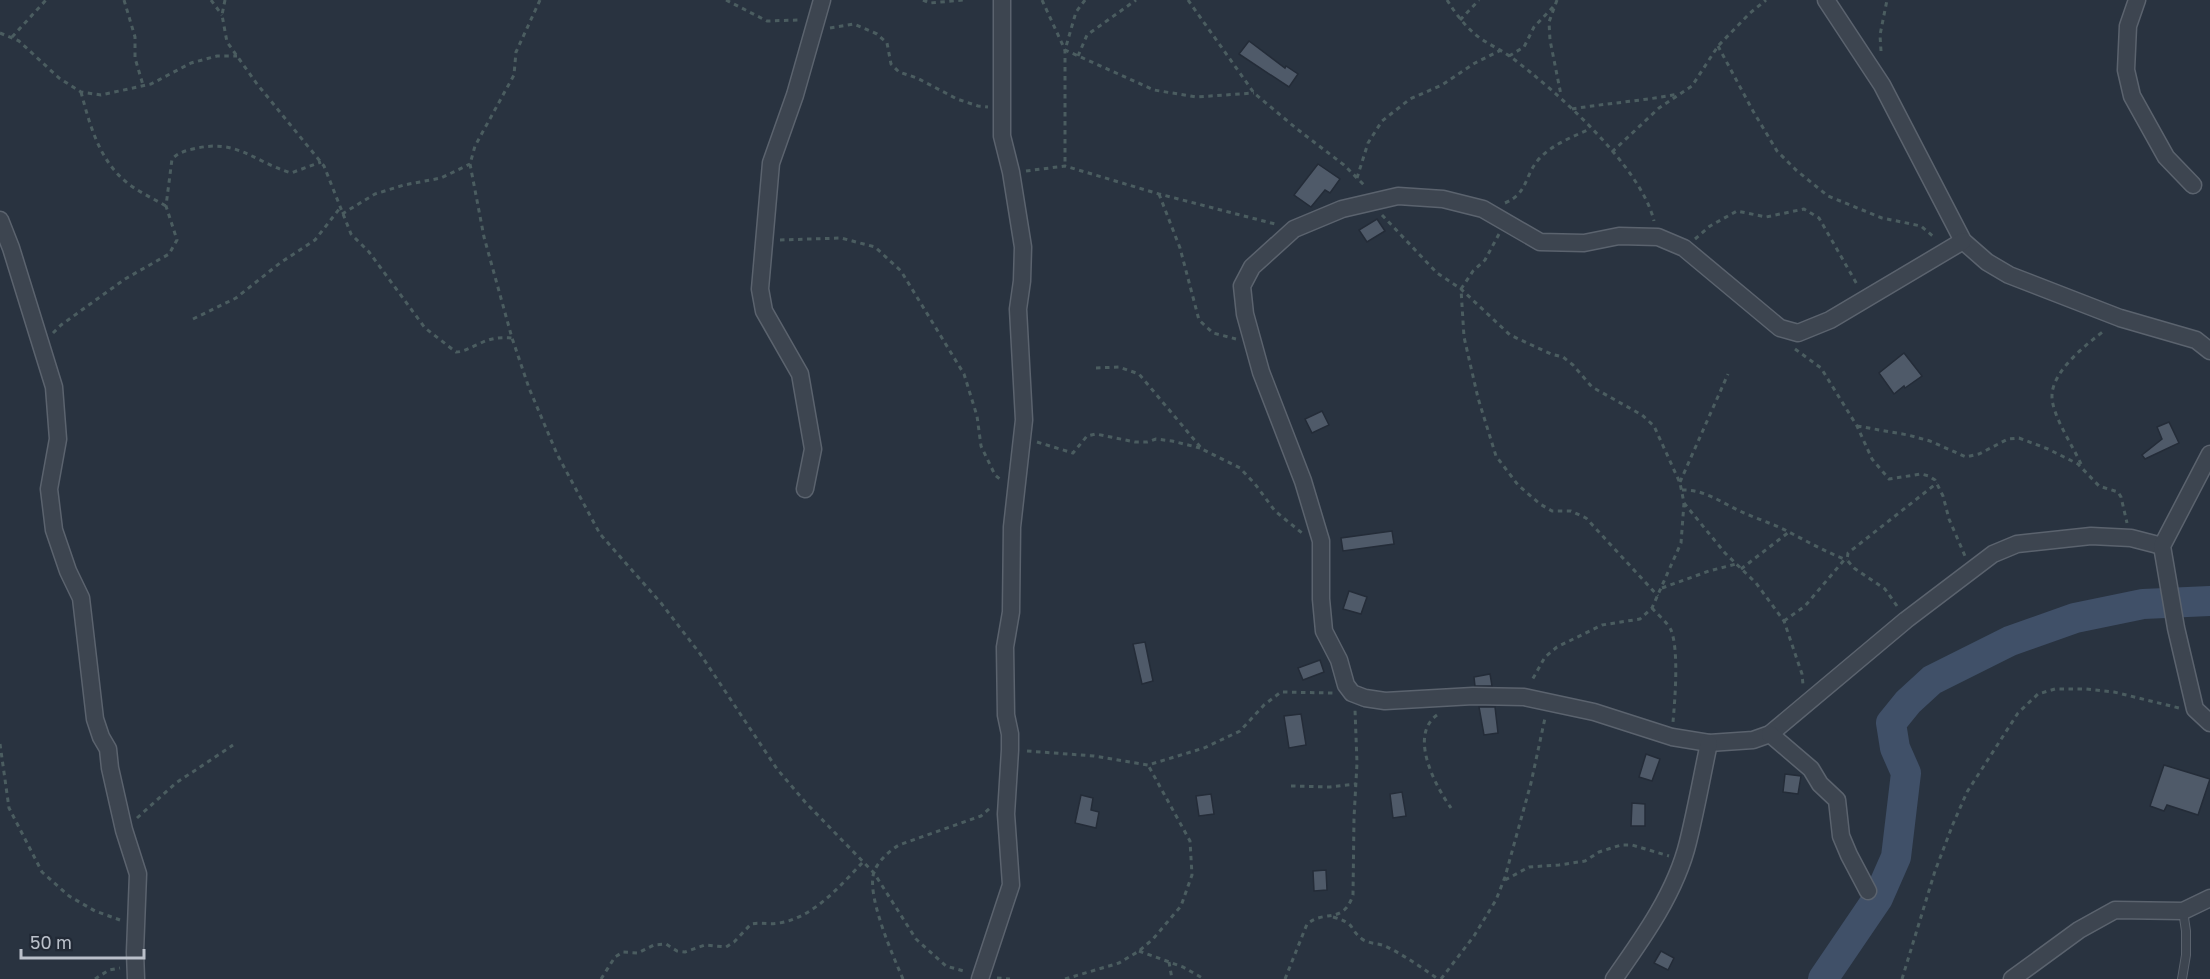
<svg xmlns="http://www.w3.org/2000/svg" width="2210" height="979" viewBox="0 0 2210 979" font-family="'Golos Text',sans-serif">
  <rect width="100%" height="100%" fill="#293340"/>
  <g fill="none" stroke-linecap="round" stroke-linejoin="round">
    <!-- river -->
    <path stroke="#405068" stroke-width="30" d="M1823,979L1878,898L1896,857L1906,773L1895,748L1891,723L1908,702L1932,680L2010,641L2075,618L2143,604L2210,601"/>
  </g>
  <!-- building -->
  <g fill="#4f5a69" stroke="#242c38" stroke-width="1.5">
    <path d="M1249,41L1285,68L1286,66L1298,74L1289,87L1239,54Z"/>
    <path d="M1318,164L1340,179L1330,193L1325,190L1311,207L1294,195Z"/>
    <path d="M1377,219L1385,231L1367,242L1359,230Z"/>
    <path d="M1904,353L1922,376L1905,388L1904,386L1894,394L1879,373Z"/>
    <path d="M1322,411L1329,425L1312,433L1305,419Z"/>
    <path d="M2169,422L2179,443L2145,459L2142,455L2162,439L2157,427Z"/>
    <path d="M1392,531L1394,544L1343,551L1341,538Z"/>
    <path d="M1349,591L1367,597L1361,614L1343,609Z"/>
    <path d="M1145,642L1153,681L1142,684L1133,644Z"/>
    <path d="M1320,660L1324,672L1303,680L1298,668Z"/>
    <path d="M1490,674L1492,686H1475L1474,677Z"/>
    <path d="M1479,707H1495L1498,733L1484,735Z"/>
    <path d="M1301,714L1306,745L1289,748L1284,716Z"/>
    <path d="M1646,754L1660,759L1652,781L1639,777Z"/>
    <path d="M2164,765L2210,779L2198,815L2167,805L2164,811L2150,806Z"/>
    <path d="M1785,774L1801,776L1798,794L1783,792Z"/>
    <path d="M1402,792L1406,816L1393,818L1390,794Z"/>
    <path d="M1211,794L1214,814L1199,816L1196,796Z"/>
    <path d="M1081,795L1093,798L1091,810L1099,812L1096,828L1075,823Z"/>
    <path d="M1632,803L1645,804V826H1631Z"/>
    <path d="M1326,870L1327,890L1314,891L1313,871Z"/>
    <path d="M1661,951L1674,958L1668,970L1654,963Z"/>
  </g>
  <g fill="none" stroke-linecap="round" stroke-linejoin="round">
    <!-- service casing -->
    <g stroke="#5b636e" stroke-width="10">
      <path id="service" d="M2182,979L2186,955V931L2183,911"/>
    </g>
    <!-- minor casing -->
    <g stroke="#5b636e" stroke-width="19">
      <g id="minor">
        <path d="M1826,0L1882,85L1963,241L1987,262L2009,275L2120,318L2196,340L2210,351"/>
        <path d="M2137,0L2128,26L2126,70L2132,96L2166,157L2193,185"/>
        <path d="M0,220L11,248L54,387L58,439L49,489L54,530L68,571L81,598L95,719L101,737L108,749L110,768L124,830L138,874L135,952L136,979"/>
        <path d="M1963,241L1830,320L1798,333L1780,328L1684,248L1658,237L1619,236L1584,243L1540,242L1483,209L1443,199L1398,196L1342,209L1294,229L1252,267L1242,286L1245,314L1261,372L1303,481L1321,541V599L1324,631L1339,660L1346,685L1352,693L1365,698L1385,701L1473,696L1524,697L1594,712L1672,737L1709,743L1753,740L1770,734L1906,620L1993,554L2017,544L2091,536L2131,538L2162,546"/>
        <path d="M2210,454L2162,546L2176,628L2195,709L2210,723"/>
        <path d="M805,489L813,449L800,374L764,311L760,289L771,163L795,95L822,0"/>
        <path d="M1770,734L1811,769L1820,784L1837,800L1841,836L1849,855L1868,891"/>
        <path d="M980,979L1011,885L1006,814L1010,750V734L1006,715L1005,647L1011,612L1012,527L1024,420L1018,309L1022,281L1023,247L1011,172L1002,136V0"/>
        <path d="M1614,979C1643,938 1676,892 1688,842C1696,810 1702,776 1709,743"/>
        <path d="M2012,979L2079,930L2115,910L2183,911L2210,898"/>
      </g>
    </g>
    <!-- path -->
    <g stroke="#4b5d60" stroke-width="3" stroke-dasharray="4.5 4.5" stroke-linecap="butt">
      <path d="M124,0L135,37V58L143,85"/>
      <path d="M211,0L222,15"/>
      <path d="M225,0L222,15L227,42L257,84L324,166L351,234L369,252L425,328L456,352C464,352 471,347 479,344C490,338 500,337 512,338"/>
      <path d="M540,0L516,52L514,75L475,146L470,164L484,237L512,338L529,388L557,454L600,534L661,603L701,655L777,769L806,803L874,873L916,939L946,966L967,972"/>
      <path d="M726,0L767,21L800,20"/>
      <path d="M923,0L930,3L963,0"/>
      <path d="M1042,0L1065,50V166"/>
      <path d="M1085,0L1076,12L1065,50L1154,90L1196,97L1254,93"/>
      <path d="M1188,0L1254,93L1297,129L1344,165L1365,186"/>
      <path d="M1447,0C1456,14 1466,28 1480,38C1490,45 1501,50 1511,57C1556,91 1641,166 1654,221"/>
      <path d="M1557,0L1549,22L1550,40L1561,95"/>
      <path d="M1460,20L1479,0"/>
      <path d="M830,28L854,24L877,34L887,43L891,64L899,72L917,78L957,99L978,106L988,107"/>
      <path d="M0,33L19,41L59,78L81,92L101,95L151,84L191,63L217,56H237"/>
      <path d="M12,37L46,0"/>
      <path d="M1718,46L1753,111L1777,151L1796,170L1828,196L1882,218L1921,226L1935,238"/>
      <path d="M1881,51L1880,35L1887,0"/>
      <path d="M1078,56L1087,35L1136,0"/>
      <path d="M1509,56L1524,47L1534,27L1553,7"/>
      <path d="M81,92C90,126 100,163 130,185C141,193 154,199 166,206"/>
      <path d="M1572,109C1608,103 1643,101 1678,94"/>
      <path d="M1612,152L1659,108L1692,86L1718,46L1750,13L1766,0"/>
      <path d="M1026,171L1065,166L1159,194L1275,224"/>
      <path d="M1357,178L1368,143L1382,121L1410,99L1442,85L1475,63L1501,50"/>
      <path d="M1159,194L1180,248L1199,320L1213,333L1236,339"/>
      <path d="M1505,203C1528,193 1524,177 1538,160C1551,145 1572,137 1590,129"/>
      <path d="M342,214L375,194L404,185L441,178L470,164"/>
      <path d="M1382,215L1437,273L1461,289L1510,335L1551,354L1563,357L1573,365L1592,387L1642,415L1654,426L1680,483L1684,503L1681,543L1652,608L1640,619L1602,625L1557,647L1545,657L1531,682"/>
      <path d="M1499,234L1485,260L1473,271L1461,289L1464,337L1478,398L1496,456L1518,485L1540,504L1552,511H1571L1586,518L1658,596"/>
      <path d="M1695,239L1710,226L1737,211L1766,217L1804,209L1819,218L1858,286"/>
      <path d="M780,240L841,238L875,247L901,271L964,374L977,416L981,446L995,475L1002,481"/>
      <path d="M193,319L236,298L280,263L315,240L340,208"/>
      <path d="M53,333L61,325L125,279L169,254L177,240L166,206L172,159C178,153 184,151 193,149C237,138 252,161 291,173L321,162"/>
      <path d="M1795,349L1821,368L1857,426L1872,459L1889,479L1921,474L1929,476L1935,480L1943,496L1949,519L1965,556"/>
      <path d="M1096,368L1119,367L1139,374L1202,449L1240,468L1255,484L1275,511L1302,533"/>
      <path d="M1857,426L1908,435L1930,441L1966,457L1979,454L2008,439L2019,438L2048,449L2078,464L2099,486L2118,492L2121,497L2127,523"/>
      <path d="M1037,442L1073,453L1087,436L1096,434L1135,442H1147L1156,439L1172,441L1200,448"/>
      <path d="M2081,464C2073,446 2051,414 2052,395C2053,370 2087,344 2105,330"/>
      <path d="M1680,482L1728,374"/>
      <path d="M1682,490C1704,489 1722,503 1742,512C1757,519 1774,524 1789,532C1808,542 1826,552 1847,560"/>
      <path d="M1684,503L1725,553L1756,583L1784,621L1802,674L1803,685"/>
      <path d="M1741,569L1789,532"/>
      <path d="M1662,588L1709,571L1736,564"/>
      <path d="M1897,606L1885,589L1854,568L1847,560L1848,553L1937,483"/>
      <path d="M1652,608C1658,615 1667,622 1671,630C1679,650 1675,699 1673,722"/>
      <path d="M1784,621L1805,606L1845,559"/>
      <path d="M1437,715C1408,736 1436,787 1451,808"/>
      <path d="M0,744L9,808L42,872L69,896L95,911L120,920"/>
      <path d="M1027,751L1094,756L1148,765L1204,748L1240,731L1264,705L1281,692L1333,693"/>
      <path d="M1291,786L1330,787L1356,784"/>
      <path d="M137,818L176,783L233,745"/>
      <path d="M1505,880L1529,867L1559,865L1585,861L1599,852L1621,845H1632L1669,856"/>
      <path d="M1333,917C1357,924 1348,928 1362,939C1369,944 1378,943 1385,946C1404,955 1421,967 1438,979"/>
      <path d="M1139,951L1183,967L1204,979"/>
      <path d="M1169,962L1172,979"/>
      <path d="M997,978L1010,979"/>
      <path d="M95,979L109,970L120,968"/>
      <path d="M601,979L615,957L623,952L638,953L654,945L666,944L677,951L685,952L705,945L726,947L734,942L751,924C760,922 769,925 779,923C813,918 840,886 863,862"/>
      <path d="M903,979C893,956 866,895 874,872C878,861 889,851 899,845L981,816L990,808"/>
      <path d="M1065,979L1119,963L1139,951L1153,939L1181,906L1192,875L1190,841L1148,765"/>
      <path d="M1285,979L1307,924C1325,909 1343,925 1353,895L1354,818L1357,763L1355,710"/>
      <path d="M1441,979L1474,936L1496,900L1505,877L1531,783L1545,718"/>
      <path d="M1902,979L1935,871L1953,824L1967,792L2018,713L2038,694L2055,689H2086L2114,692L2179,708"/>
    </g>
    <!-- service -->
    <use href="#service" stroke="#3d4550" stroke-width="8"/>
    <!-- minor -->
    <use href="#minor" stroke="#3d4550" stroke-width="16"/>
  </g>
  <!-- scale -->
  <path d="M21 949v9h123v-9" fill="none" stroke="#bac0ca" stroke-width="3"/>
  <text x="30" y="949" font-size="18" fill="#bac0ca" stroke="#222a36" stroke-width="4.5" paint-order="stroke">50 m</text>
</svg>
